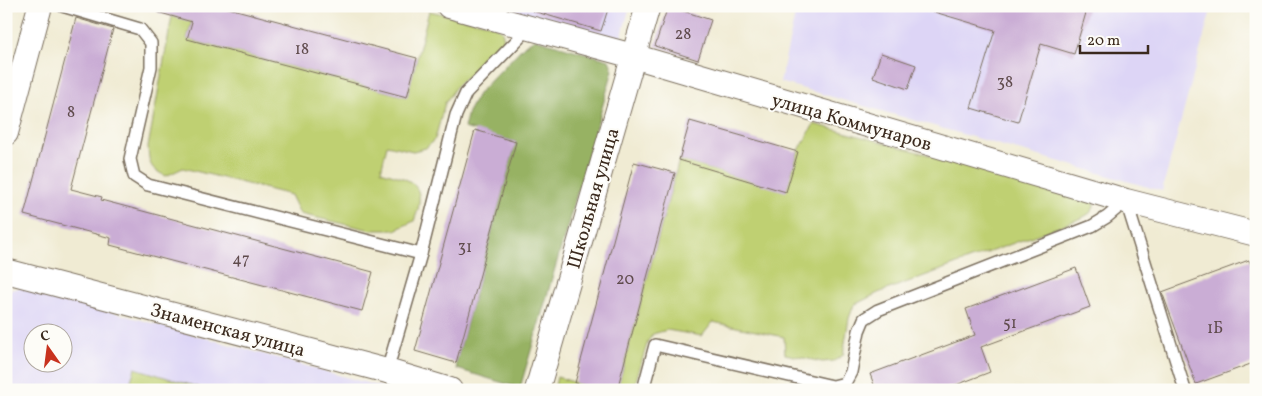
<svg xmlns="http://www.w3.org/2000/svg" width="1262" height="396" viewBox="0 0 1262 396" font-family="Vollkorn,serif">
  <rect width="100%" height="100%" fill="#fdfcf7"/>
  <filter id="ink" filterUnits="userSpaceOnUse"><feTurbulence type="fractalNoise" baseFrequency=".02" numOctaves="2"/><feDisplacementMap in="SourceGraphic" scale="10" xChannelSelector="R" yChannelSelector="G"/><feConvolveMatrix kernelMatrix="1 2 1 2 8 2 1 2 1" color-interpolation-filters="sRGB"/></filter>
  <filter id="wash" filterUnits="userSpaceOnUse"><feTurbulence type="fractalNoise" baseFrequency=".0096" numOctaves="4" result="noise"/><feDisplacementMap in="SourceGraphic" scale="20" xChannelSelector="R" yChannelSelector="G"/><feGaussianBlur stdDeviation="1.12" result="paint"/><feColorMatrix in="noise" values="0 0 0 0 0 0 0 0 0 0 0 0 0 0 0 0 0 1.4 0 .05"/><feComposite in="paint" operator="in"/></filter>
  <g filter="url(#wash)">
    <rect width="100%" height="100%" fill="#f0ebd3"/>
    <!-- built -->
    <g fill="#ddd5f6" fill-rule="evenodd">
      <path d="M490,6H630L620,43Z"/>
      <path d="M797,6H1212L1162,191L780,82Z"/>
      <path d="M23,287L392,390H6V291ZM32,334H62V364H32Z"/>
    </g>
    <!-- green -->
    <g fill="#bfd072" stroke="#7d7d48">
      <path d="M429,11L493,25L502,31L504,40L497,52L457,85L445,103L435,139L426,148L413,151L387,145L381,171C398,177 422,179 419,202C419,209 416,215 414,221L395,230H371L300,214L291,195L183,168L166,176C150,169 149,164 148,147L172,16L192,21L187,39L407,97Z"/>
      <path d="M814,124L1090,198L1093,201L1094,207L1090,213L1082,218L878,293L854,305L849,318L843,355L834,361L822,362L785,354L784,337L713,322L702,336L667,330L653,334L648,341L633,390H617L679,160L786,191L798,152Z"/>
      <path d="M135,368L207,390H128Z"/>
      <path d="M557,377L600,390H554Z"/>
    </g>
    <!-- forest -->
    <path fill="#97b264" stroke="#696e41" d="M535,39L609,60L613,70L520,388L457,369L456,363L516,142L464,128L468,112L478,94L525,45Z"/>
    <g id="blocks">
      <!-- building -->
      <g fill="#caadd5">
        <path d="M158,6H221L417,58L407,97L187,39L192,22L157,12Z"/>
        <path d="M533,6H609L601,31L533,11Z"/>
        <path d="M668,6L711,20L698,60L655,46Z"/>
        <path d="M931,6H1088L1074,54L1041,44L1018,122L971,108L995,30L931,11Z"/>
        <path d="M76,18L113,29L71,189L102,197L101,200L373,272L362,311L110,245L111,238L24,215Z"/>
        <path d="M881,53L916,65L908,89L873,77Z"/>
        <path d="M690,121L798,152L786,192L679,160Z"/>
        <path d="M475,130L516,142L456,363L415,351Z"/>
        <path d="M634,162L675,173L617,390H600L575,383Z"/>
        <path d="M1249,260L1256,279V362L1196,384L1162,292Z"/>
        <path d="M1076,268L1090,307L981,347L990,372L943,390H876L870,374L975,335L966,309Z"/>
      </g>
    </g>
  </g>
  <g filter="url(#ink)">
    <use href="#blocks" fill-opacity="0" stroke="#7a6e5d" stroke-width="1"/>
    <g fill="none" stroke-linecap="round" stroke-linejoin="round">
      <!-- lane casing -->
      <g stroke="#7a6e5d" stroke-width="14">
        <g id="lane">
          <path d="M62,6L140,29L151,43V67L130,159L134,176L148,185L421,254"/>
          <path d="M387,371L421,254L456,115L466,93L529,28"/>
          <path d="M643,390L655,345L824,384L833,386L845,383L851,372L859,331L864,319L878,310L1092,226L1107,217L1126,201L1185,390"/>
        </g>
      </g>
      <!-- street casing -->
      <g stroke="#7a6e5d" stroke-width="26">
        <g id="street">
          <path d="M449,6L633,56L1126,201L1256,234"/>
          <path d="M6,133L40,6"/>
          <path d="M6,271L387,371L450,390"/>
          <path d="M537,390L648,6"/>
        </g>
      </g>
      <!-- lane -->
      <use href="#lane" stroke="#fff" stroke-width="11"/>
      <!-- street -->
      <use href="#street" stroke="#fff" stroke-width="24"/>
    </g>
  </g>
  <g text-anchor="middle" stroke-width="4" stroke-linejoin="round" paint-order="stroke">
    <!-- number labels -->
    <g font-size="16" fill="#5f4b4c">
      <text x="683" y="39">28</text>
      <text x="302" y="54">18</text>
      <text x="1005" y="87">38</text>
      <text x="71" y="117">8</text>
      <text x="465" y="252">31</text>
      <text x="241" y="264">47</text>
      <text x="625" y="284">20</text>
      <text x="1010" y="328">51</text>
      <text x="1215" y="333">1Б</text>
    </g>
    <!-- street labels -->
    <g font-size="19" fill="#3b2a1e" stroke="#fdfcf7">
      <text transform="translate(852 121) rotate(16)" y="7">улица Коммунаров</text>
      <text transform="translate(592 198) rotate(-74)" y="7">Школьная улица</text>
      <text transform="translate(228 329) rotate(15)" y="7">Знаменская улица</text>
    </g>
  </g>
  <!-- margin -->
  <rect width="1262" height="396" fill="none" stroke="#fdfcf7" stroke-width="25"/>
  <!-- north arrow -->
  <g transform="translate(48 348) rotate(346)"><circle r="24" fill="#fdfcf7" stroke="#afa8a0"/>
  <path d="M0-4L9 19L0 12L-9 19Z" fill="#c8321e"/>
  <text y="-8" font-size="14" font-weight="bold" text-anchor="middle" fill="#3b2a1e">С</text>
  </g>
  <!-- scale -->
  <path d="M1080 45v8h68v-8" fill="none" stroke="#3b2a1e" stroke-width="2.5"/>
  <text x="1087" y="45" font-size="15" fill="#3b2a1e" stroke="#fdfcf7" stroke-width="4" paint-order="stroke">20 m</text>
</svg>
